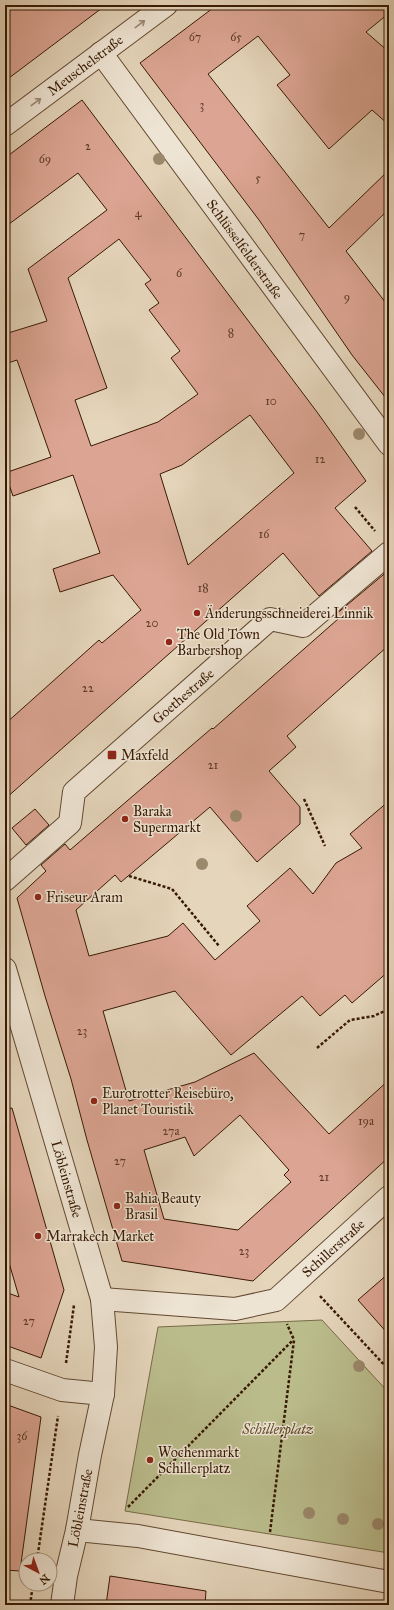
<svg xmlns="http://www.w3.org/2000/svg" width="394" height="1610" viewBox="0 0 394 1610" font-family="'IM FELL Great Primer',serif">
  <rect width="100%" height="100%" fill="#e5d5bb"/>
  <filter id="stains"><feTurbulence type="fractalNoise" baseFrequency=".005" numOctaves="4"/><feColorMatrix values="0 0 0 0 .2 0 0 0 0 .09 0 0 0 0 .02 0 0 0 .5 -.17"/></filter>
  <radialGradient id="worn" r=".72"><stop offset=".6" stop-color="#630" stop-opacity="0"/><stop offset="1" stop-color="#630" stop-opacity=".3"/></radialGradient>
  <!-- green -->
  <path fill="#babc8c" stroke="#786a48" d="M322,1320L389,1393V1553L125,1511L158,1327Z"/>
  <!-- building -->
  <g fill="#dca593" stroke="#371903" fill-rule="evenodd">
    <path d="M17,5H106L5,81V14Z"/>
    <path d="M217,5H389V13L366,32L389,52V125L372,110L329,149L277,85L290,75L258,36L208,74L329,228L389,170V209L346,251L389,307V402L352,355L259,220L140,63Z"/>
    <path d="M82,100L317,412L366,481L335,508L372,551L319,596L283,553L5,799V724L99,640L102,643L141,610L113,575L60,592L53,569L100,553L73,475L13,496L5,473L51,457L17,360L5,364V334L47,321L28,269L107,210L78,173L5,227V158ZM119,239L151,280L145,284L159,303L149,310L180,351L171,358L198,394L158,422L91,446L75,400L107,388L68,278ZM250,415L294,473L188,565L160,474L182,465Z"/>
    <path d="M389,570V645L287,736L296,747L269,771L300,807V824L257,862L210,807L121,882L115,875L76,910L89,956L168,936L183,923L215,960L260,921L247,906L290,868L313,894L336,863L362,848L350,834L389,801V971L352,1003L345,995L320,1016L302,996L231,1055L175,991L103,1011L129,1101L195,1082L254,1053L329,1134L389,1080V1157L253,1281L122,1261L87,1140L71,1079L45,996L17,898L46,871L41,865L65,844L70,850L212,728L213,729L338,619L335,615ZM240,1115L289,1170L284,1175L291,1182L238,1230L164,1219L144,1150L185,1137L194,1156Z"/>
    <path d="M35,809L49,825L26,845L12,828Z"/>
    <path d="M12,1108L64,1290L41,1358L5,1345V1292L19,1297L5,1249V1109Z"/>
    <path d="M389,1273V1335L358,1300Z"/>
    <path d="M5,1404L41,1417L20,1571L5,1570Z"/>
    <path d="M110,1576L206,1591L205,1605H106Z"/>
  </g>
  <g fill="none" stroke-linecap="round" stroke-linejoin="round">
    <!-- minor casing -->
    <g stroke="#624831" stroke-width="24">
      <g id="minor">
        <path d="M101,53L389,444"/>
        <path d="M5,125L166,5"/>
        <path d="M5,880L70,823L74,792L270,619L303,626L389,553"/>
        <path d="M5,969L102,1299L106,1347L103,1394L90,1455L77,1530L66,1576L62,1605"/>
        <path d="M102,1299L235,1309L276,1300L389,1197"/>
        <path d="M5,1370L62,1390L103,1394"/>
        <path d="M77,1530L138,1536L389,1582"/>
      </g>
    </g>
    <!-- path -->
    <g stroke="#371903" stroke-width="2.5" stroke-dasharray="3 2" stroke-linecap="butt">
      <path d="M355,507L375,531"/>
      <path d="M304,799L325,846"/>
      <path d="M129,876L172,889L219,946"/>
      <path d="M317,1048L350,1020L374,1016L389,1009"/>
      <path d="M320,1296L389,1370"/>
      <path d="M66,1363L74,1305"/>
      <path d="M128,1507L293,1340"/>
      <path d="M270,1532L294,1340L287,1324"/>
      <path d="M37,1560L58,1416"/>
      <path d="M30,1605L33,1584"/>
    </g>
    <!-- minor -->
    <use href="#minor" stroke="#eee4d3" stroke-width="22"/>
  </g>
  <!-- trees -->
  <g fill="#9b896c">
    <circle cx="159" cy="159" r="6"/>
    <circle cx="359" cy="434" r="6"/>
    <circle cx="236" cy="816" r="6"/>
    <circle cx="202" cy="864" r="6"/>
    <circle cx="359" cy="1366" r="6"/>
    <circle cx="309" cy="1513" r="6"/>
    <circle cx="343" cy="1519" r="6"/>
    <circle cx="378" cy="1524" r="6"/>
  </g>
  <!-- one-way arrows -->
  <defs><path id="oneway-shaft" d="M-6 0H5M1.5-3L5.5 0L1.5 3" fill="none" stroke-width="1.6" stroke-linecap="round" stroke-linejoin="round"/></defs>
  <g stroke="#9c8975">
    <use href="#oneway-shaft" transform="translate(140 24) rotate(-37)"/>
    <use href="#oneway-shaft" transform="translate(36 102) rotate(-37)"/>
  </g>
  <!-- markers -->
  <g fill="#8f2418" stroke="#eee4d3" stroke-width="1.5">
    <circle cx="197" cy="613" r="4"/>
    <circle cx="169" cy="642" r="4"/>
    <rect x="107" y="750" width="10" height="10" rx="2"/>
    <circle cx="125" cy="819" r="4"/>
    <circle cx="38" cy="897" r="4"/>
    <circle cx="94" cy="1101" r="4"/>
    <circle cx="117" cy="1206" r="4"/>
    <circle cx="38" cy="1236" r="4"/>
    <circle cx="150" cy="1460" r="4"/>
  </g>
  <g text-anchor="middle" stroke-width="3" stroke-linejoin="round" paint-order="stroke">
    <!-- number labels -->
    <g font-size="12" fill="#603c27">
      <text x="195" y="41">67</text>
      <text x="236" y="41">65</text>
      <text x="202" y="109">3</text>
      <text x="88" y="150">2</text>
      <text x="45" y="163">69</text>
      <text x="258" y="182">5</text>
      <text x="138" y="217">4</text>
      <text x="302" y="239">7</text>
      <text x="179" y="277">6</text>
      <text x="347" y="301">9</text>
      <text x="231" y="337">8</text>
      <text x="271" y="405">10</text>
      <text x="320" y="463">12</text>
      <text x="264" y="538">16</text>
      <text x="203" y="592">18</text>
      <text x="152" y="627">20</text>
      <text x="88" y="692">22</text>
      <text x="213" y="769">21</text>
      <text x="82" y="1035">23</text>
      <text x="366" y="1125">19a</text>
      <text x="171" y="1135">27a</text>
      <text x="120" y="1165">27</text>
      <text x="324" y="1181">21</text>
      <text x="244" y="1255">23</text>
      <text x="29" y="1325">27</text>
      <text x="22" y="1440">36</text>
    </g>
    <!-- street labels -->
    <g font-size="14" fill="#371903" stroke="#eee4d3">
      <text transform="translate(85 65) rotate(-37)" y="5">Meuschelstraße</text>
      <text transform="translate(245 249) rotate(54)" y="5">Schlüsselfelderstraße</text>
      <text transform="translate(183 696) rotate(-41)" y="5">Goethestraße</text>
      <text transform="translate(67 1179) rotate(74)" y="5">Löbleinstraße</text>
      <text transform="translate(333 1248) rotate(-42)" y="5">Schillerstraße</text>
      <text transform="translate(80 1508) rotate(-79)" y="5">Löbleinstraße</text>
    </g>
    <!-- poi labels -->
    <g font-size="14" fill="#371903" stroke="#eee4d3" text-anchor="start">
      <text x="205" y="618">Änderungsschneiderei Linnik</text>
      <text x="177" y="639">The Old Town<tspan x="177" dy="16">Barbershop</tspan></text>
      <text x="121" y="760">Maxfeld</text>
      <text x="133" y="816">Baraka<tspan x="133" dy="16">Supermarkt</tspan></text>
      <text x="46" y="902">Friseur Aram</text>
      <text x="102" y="1098">Eurotrotter Reisebüro,<tspan x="102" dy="16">Planet Touristik</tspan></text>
      <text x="125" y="1203">Bahia Beauty<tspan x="125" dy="16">Brasil</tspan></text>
      <text x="46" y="1241">Marrakech Market</text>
      <text x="158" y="1457">Wochenmarkt<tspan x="158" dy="16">Schillerplatz</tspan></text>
    </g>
    <!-- park labels -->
    <g font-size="14" font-style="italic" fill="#5e4a2c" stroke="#eee4d3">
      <text x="278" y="1434">Schillerplatz</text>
    </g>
  </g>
  <!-- margin -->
  <rect width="394" height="1610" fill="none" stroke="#e5d5bb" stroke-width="20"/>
  <rect x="6" y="6" width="382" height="1598" fill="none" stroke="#371903" stroke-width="2"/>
  <rect x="10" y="10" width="374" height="1590" fill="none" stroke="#371903"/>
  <!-- north arrow -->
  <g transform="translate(38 1572) rotate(139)"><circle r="19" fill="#eee4d3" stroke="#a59380"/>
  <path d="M0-3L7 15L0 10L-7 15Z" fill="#8f2418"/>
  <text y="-6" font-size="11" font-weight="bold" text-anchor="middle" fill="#371903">N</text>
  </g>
  <rect width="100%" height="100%" filter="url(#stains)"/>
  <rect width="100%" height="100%" fill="url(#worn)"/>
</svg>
